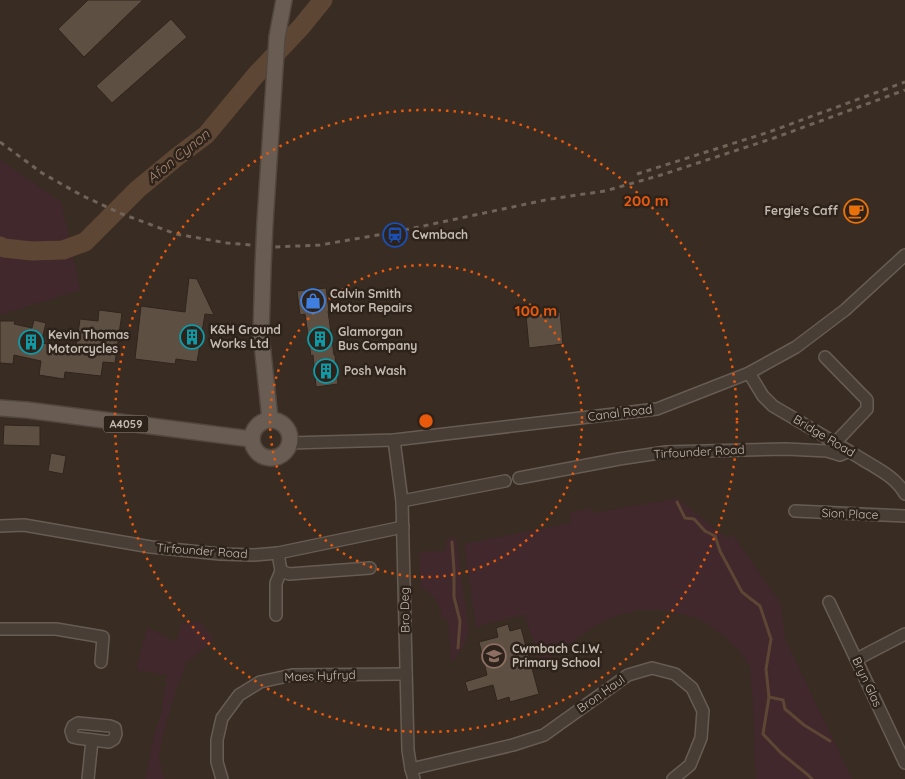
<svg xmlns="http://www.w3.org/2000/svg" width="905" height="779" viewBox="0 0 905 779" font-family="Quicksand,sans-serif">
  <rect width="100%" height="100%" fill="#392c22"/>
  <!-- green -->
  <g fill="#40282c">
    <path d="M0,160L61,202L80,290L0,315Z"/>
    <path d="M677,498L726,538L733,535L781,604L785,639L852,779H756L753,708L750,666L741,653L724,636L702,620L682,614L659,610H638L618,615L595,625L542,664L524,614L476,627L464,544L571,523L570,513L592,508L593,513L673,499Z"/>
    <path d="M456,537L469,632L462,649L451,663L448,619H442C438,600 438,598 421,587L419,552L445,551L447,539Z"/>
    <path d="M200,622L214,640L187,662L178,684L163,735L159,758L164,779H145L155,732L161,714L165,687L168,675L136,670L147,628L176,642L181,624Z"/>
  </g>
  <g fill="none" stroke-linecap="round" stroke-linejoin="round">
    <!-- stream -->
    <g stroke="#5e4634" stroke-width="3">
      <path d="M677,502L685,518L694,519L705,531L715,536L720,551L742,592L760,606L771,639L766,669L769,697L763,734L781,753L808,775L812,779"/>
      <path d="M452,542L454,570V597L460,621L458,648"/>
      <path d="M769,697L783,700L785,709L804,725L830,741"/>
    </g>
    <!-- river -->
    <path stroke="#5e4634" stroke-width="19" d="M0,246L4,248L32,251L63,250L85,242L138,189L178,156L206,135L255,76L301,27L323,0"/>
  </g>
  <!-- building -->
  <g fill="#5e4f43" stroke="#30251d">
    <path d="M88,0H143L84,57L58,29Z"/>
    <path d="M171,19L187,37L112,103L96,86Z"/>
    <path d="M189,278L197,279L214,315L205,314L197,362L176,359L175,364L135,359L141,306L185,312Z"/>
    <path d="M326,288L329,311H328L334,355H335L338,384L316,387L313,355L311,356L305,314L300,315L297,291Z"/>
    <path d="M99,310L122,313L115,363L103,362L101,376L65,372L64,379L39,375L41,361L14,355L13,364L0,363V321H15L14,324L32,328L34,320L46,323L41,343L76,348L80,319L98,321Z"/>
    <path d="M560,312L563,344L529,348L526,315Z"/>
    <path d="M4,425L40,426V446L3,445Z"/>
    <path d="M51,453L66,456L63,474L48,471Z"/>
    <path d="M508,624L510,631L521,628L539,694L510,702L509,697L497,701L493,685L468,692L465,682L487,675L479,642L498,637L496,628Z"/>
  </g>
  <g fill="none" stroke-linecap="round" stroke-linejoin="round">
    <!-- minor casing -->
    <g stroke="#675c53" stroke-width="14">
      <g id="minor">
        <path d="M825,357L867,400V409L835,443"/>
        <path d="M749,373L763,396L773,406C802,423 831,440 860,458C876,468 896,477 905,494"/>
        <path d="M394,440L402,501L408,750L411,769L414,779"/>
        <path d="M290,443L394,440L657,409L749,373L796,347L845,310L905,255"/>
        <path d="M519,478L619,459L666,452L786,449L827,451L840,455L849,451"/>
        <path d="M402,501L505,481"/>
        <path d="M795,511L905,516"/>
        <path d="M0,526L24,525L151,547L220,554L254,555L278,553L403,527"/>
        <path d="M281,571L289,574L370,568"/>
        <path d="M829,602L905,763"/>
        <path d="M276,615V583L281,571L278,553"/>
        <path d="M0,629H56L103,637L101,662"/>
        <path d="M857,659L905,634"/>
        <path d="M78,723L110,726L115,728L116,734L114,739L109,742L77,738L73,737L71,731L73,726Z"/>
        <path d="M411,769L513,745L544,735L628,675L652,668L675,674L692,688L703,711L701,738L690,765L673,779"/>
        <path d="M88,779L92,740"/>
        <path d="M222,779L217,762V740L222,718L239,695L260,682L292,675L406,674"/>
      </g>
    </g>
    <!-- major casing -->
    <g stroke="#52473f" stroke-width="18">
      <g id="major">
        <path d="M265,222L277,37L284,0"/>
        <path d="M263,267L261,334L270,419"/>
        <path d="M0,408L27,410L251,439"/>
        <circle cx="271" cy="439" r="19"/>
      </g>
    </g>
    <!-- minor -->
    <use href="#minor" stroke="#493e36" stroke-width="11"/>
    <!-- major -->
    <use href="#major" stroke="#695d53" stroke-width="15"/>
    <!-- rail -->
    <g stroke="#706358" stroke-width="3" stroke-dasharray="5 5" stroke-linecap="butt">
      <path d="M0,142L42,173L81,195L122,214L176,234L227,243L275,247L320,245L395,232L550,199L605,191L661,175L774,138L905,90"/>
      <path d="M637,174L769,132L905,82"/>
    </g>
    <!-- major-bridge casing -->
    <g stroke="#52473f" stroke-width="18" stroke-linecap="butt">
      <path id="major-bridge" d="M263,267L265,222"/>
    </g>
    <!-- major-bridge -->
    <use href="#major-bridge" stroke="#695d53" stroke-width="15"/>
  </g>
  <!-- distance rings -->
  <g fill="none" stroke="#e8590c" stroke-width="2.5" stroke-dasharray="2.5 5">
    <circle cx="426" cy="421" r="156"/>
    <circle cx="426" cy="421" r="311"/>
  </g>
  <!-- icons -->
  <defs>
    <g id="cafe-ring" transform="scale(1.25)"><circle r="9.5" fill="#2e231b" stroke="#e8710a" stroke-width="1.5"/><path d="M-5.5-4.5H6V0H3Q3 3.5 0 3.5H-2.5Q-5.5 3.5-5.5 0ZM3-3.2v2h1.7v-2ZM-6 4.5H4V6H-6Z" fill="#e8710a"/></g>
    <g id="station-ring" transform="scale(1.25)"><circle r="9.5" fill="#2e231b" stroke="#1a4fb4" stroke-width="1.5"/><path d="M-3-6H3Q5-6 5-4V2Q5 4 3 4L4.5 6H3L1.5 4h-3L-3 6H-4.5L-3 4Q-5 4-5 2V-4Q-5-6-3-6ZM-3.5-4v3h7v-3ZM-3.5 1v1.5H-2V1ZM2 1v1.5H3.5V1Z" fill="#1a4fb4"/></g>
    <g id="shop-ring" transform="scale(1.25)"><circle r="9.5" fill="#2e231b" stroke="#3f7fe0" stroke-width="1.5"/><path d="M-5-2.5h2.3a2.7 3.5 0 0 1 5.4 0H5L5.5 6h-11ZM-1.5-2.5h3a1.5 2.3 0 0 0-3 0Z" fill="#3f7fe0"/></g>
    <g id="building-ring" transform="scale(1.25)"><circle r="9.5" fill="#2e231b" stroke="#0f9aa8" stroke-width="1.5"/><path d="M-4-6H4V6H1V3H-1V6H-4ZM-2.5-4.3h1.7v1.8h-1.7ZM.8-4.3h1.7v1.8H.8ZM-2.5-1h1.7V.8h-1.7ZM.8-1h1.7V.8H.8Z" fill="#0f9aa8"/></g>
    <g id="school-ring" transform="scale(1.25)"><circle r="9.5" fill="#2e231b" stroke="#8d6e63" stroke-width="1.5"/><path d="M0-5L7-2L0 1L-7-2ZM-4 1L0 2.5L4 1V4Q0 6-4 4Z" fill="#8d6e63"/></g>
  </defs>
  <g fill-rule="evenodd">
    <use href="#cafe-ring" x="856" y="211"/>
    <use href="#station-ring" x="395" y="235"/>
    <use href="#shop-ring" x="313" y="301"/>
    <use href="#building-ring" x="192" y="337"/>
    <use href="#building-ring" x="320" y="339"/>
    <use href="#building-ring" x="31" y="342"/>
    <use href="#building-ring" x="326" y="371"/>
    <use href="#school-ring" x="494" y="656"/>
  </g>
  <g text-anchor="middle" stroke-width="5" stroke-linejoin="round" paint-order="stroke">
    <!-- shield labels -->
    <rect fill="#2e231b" stroke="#988d83" stroke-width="1" x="103.5" y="415.5" width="45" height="17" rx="4"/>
    <g font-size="11" font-weight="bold" fill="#c5bab0">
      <text x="126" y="428">A4059</text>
    </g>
    <!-- poi labels -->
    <g font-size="12" font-weight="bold" fill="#c5bab0" stroke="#2e231b" text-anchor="start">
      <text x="838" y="215" text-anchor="end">Fergie's Caff</text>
      <text x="412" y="239">Cwmbach</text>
      <text x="330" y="298">Calvin Smith<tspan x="330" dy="14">Motor Repairs</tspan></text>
      <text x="210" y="334">K&amp;H Ground<tspan x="210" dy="14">Works Ltd</tspan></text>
      <text x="338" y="336">Glamorgan<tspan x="338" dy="14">Bus Company</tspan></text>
      <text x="48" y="339">Kevin Thomas<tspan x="48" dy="14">Motorcycles</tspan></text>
      <text x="344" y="375">Posh Wash</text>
      <text x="512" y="653">Cwmbach C.I.W.<tspan x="512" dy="14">Primary School</tspan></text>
    </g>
    <!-- street labels -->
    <g font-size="12" fill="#c5bab0" stroke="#2e231b">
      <text transform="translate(620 413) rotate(-7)" y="4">Canal Road</text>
      <text transform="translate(824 436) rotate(31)" y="4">Bridge Road</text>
      <text transform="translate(699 452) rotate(-3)" y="4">Tirfounder Road</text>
      <text transform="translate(850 514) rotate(2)" y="4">Sion Place</text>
      <text transform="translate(202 551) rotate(4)" y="4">Tirfounder Road</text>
      <text transform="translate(405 610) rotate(-91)" y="4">Bro Deg</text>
      <text transform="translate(320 676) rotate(-2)" y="4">Maes Hyfryd</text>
      <text transform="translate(867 682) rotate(65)" y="4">Bryn Glas</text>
      <text transform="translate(601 694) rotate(-35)" y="4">Bron Haul</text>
    </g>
    <!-- water labels -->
    <g font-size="14" font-style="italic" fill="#a98971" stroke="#2e231b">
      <text transform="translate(178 156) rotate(-39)" y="5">Afon Cynon</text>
    </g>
  </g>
  <circle cx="426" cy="421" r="8" fill="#e8590c" stroke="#2e231b" stroke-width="2.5"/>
  <g font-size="15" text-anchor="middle" font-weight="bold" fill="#e8590c" stroke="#2e231b" stroke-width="5" stroke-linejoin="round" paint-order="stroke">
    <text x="646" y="206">200 m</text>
    <text x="536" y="316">100 m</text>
  </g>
</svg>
